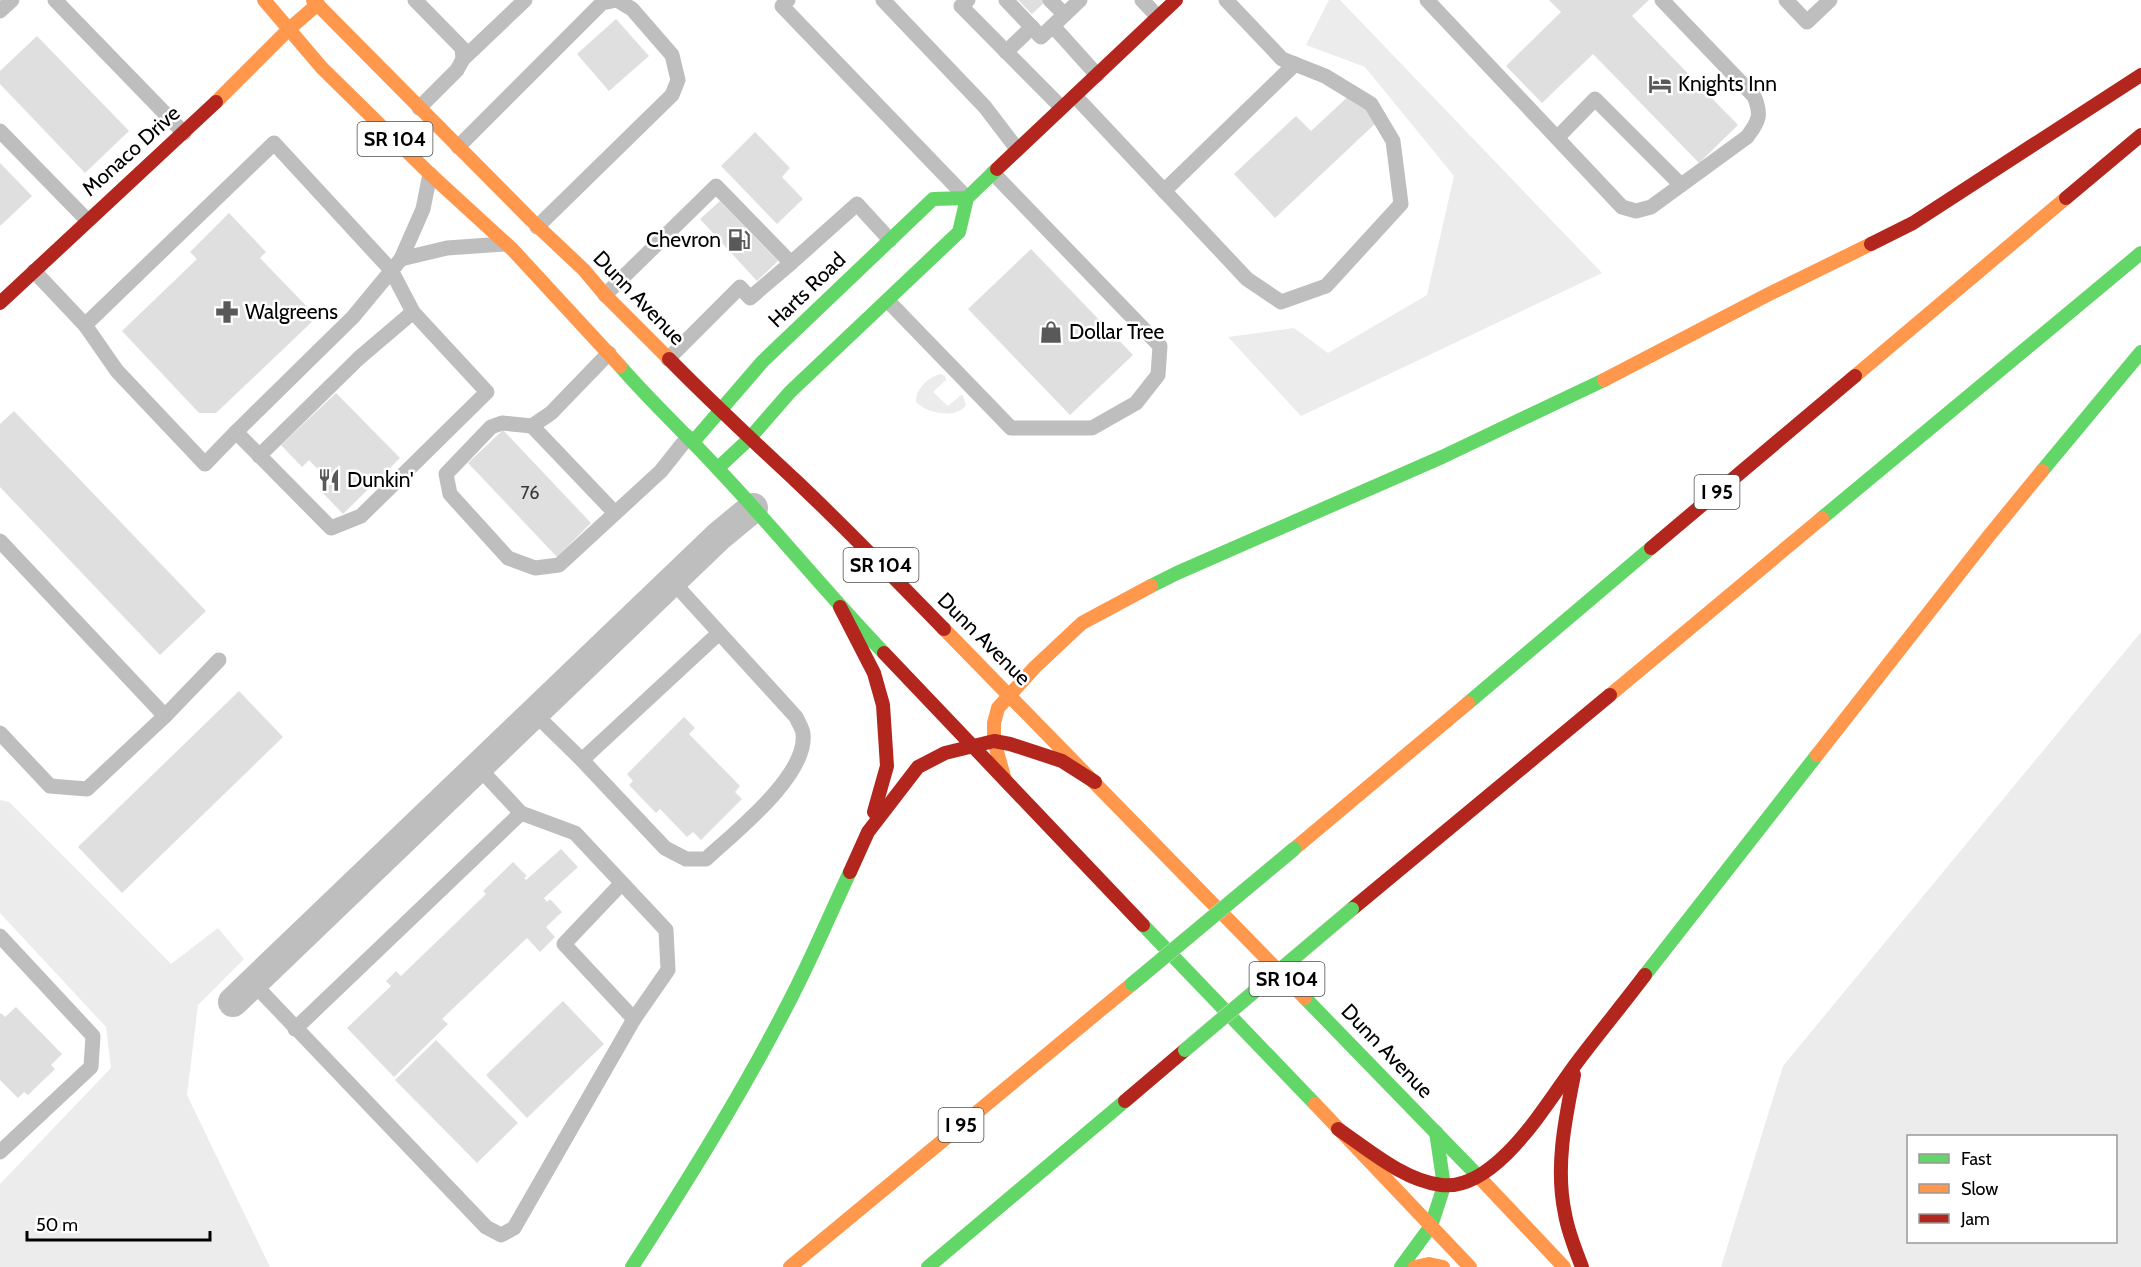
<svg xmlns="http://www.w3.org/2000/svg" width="2141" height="1267" viewBox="0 0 2141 1267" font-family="Cabin,sans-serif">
  <rect width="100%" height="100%" fill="#fff"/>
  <!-- green -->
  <g fill="#ececec" fill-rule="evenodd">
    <path d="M1329,0H1340L1602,273L1301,416L1228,337L1294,328L1328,353L1427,295L1454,176L1365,67L1306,45Z"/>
    <path d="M941,374L945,376L946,380L933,392L948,406L961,395L963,396L966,405C956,420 926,413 916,402C915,390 929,376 941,374Z"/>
    <path d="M2141,632V1267H1721L1783,1066ZM1908,1136H2116V1242H1908Z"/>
    <path d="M0,800L9,802L171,964L218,928L244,959L198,1005L187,1095L270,1267H0V1184L111,1068L106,1027L0,913Z"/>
  </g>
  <!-- building -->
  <g fill="#dfdfdf">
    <path d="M1018,0H1047L1032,14Z"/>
    <path d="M1549,0H1649L1632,16L1738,125L1699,163L1593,54L1542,103L1506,66L1561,12Z"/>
    <path d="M616,19L649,56L609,91L577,54Z"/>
    <path d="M37,36L129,131L85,173L0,84V71Z"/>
    <path d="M1352,93L1378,121L1275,218L1234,174L1296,116L1311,131Z"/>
    <path d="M755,132L790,168L782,177L803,199L777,224L721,166Z"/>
    <path d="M0,163L32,196L0,226Z"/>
    <path d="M720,201L778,261L757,281L700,219Z"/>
    <path d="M229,213L266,252L260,258L317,317L216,413H199L122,331L197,259L190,252Z"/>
    <path d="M1031,249L1133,355L1070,415L968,309Z"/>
    <path d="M336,393L400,458L343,514L322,492L331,483L309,460L302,467L281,445Z"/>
    <path d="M14,411L206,611L160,655L0,487V424Z"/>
    <path d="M503,430L591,523L557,557L468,463Z"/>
    <path d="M239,691L283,737L122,893L78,847Z"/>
    <path d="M684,717L695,728L689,734L740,786L735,792L742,799L701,840L693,832L687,837L660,809L656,813L629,785L633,781L627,774Z"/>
    <path d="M561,849L578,867L544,898L547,902L550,899L562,912L546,927L555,937L540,952L527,938L442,1019L448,1024L394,1077L347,1028L391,986L386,981L396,971L401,976L486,894L483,891L513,862L527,876L524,878L526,880Z"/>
    <path d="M563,1001L604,1044L527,1118L486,1075Z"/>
    <path d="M16,1007L62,1054L51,1065L55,1069L28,1095L24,1092L18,1098L0,1080V1014L1,1013L5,1017Z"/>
    <path d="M436,1040L518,1123L477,1163L395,1080Z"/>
  </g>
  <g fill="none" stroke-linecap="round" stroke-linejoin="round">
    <!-- lane -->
    <g stroke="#bebebe" stroke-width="15">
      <path d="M55,0L184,133"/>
      <path d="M415,0L462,48L463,59L457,70L419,108"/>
      <path d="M788,0L782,6L966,197"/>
      <path d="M883,0L985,107L1017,149"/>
      <path d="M968,0L961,6L1061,107"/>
      <path d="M1006,0L1041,37L1080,0"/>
      <path d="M1050,0L1064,14"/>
      <path d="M1142,0L1158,17"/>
      <path d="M1427,0L1622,207L1636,211L1651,207L1747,137C1759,121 1762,115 1754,96L1662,0"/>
      <path d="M1786,0L1807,22L1830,0"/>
      <path d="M0,11L12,0"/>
      <path d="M1053,26L1097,75"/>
      <path d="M1006,52L1032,27"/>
      <path d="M463,59L525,0"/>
      <path d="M1075,96L1247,279L1281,302L1326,286L1401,204L1393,141L1371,104L1325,76L1282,59L1226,0"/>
      <path d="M0,131L87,220"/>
      <path d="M1557,138L1595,99L1681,185"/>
      <path d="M458,147L602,3L617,0L632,9L672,55L678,80L672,95L537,227"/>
      <path d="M430,174L423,209L401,259L447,248L504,244"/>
      <path d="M1164,191L1295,64"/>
      <path d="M34,271L85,325L117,371L205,464L236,432"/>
      <path d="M605,295L716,186L791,263L857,204L890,240"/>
      <path d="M888,301L1011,428H1092L1136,403L1158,375L1160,346L993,173"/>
      <path d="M85,325L274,143L391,270L413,312L487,392L361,516L331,528L236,432L353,317L401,259"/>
      <path d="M609,353L551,413L532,426L502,423L491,427L446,474L450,494L508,558L535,568L559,565L661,471L688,437"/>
      <path d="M668,359L740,287L750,298L791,263"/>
      <path d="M532,426L615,513"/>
      <path d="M259,456L359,358L413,312"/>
      <path d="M0,541L165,716L87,789L50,786L0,733"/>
      <path d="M534,713L582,760L665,848L686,859H706C734,833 808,775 803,734C803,729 798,722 796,717L673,582"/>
      <path d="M165,716L219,660"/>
      <path d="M582,760L719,633"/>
      <path d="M622,883L564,944L634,1019"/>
      <path d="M0,936L93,1036L91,1067L0,1152"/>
      <path d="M253,983L486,1227L501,1235L514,1228L634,1019L668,970L666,930L575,833L521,813L478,767"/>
      <path d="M295,1029L521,813"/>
    </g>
    <!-- street -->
    <path stroke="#bebebe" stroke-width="30" d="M233,1002L719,536L753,508"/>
    <!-- fast -->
    <g stroke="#63d668" stroke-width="14">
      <path d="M620,366C651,402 686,434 718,469C775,529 827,594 884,653"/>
      <path d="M693,442L762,362L933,199L967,198"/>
      <path d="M718,468L749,439L790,392L959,232L967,198L997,169"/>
      <path d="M2042,471L2141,352"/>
      <path d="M1822,518L2141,253"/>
      <path d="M1151,586L1177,573L1442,457L1604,380"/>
      <path d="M1468,703L1651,548"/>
      <path d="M1143,925L1315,1104"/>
      <path d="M1645,975L1817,755"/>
      <path d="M1305,998L1478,1176"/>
      <path d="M632,1267C688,1180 743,1092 790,1000C812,958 830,914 850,872"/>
      <path d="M928,1267L1125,1101"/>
      <path d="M1401,1267L1431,1226L1444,1186L1436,1132"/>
    </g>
    <!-- slow -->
    <g stroke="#ff974d" stroke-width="14">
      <path d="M264,0L322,68L430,174L512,249L620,366"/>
      <path d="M313,0L532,221L584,270L605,295L669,359"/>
      <path d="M216,102L289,29L318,4"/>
      <path d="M1855,376L2066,198"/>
      <path d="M1604,380L1769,294L1871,244"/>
      <path d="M944,629L1305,998"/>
      <path d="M1610,695L1822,518"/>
      <path d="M1817,755L1988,537L2042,471"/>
      <path d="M1005,780L994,741V723L998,708L1035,667L1082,623L1151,586"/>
      <path d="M1294,849L1468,703"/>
      <path d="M1315,1104L1470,1267"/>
      <path d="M1478,1176L1564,1267"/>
      <path d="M790,1267L1132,984"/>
      <path d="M1415,1267L1429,1264L1443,1267"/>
    </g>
    <!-- jam -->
    <g stroke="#b3261e" stroke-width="14">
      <path d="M997,169L1176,0"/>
      <path d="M2066,198L2141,135"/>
      <path d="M1871,244L1913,223L2141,75"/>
      <path d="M0,303L216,102"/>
      <path d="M669,359C710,401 752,440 795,480C846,528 895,579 944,629"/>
      <path d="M1651,548L1855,376"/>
      <path d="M840,607L874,673L883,705L887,766L874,812"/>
      <path d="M884,653L1143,925"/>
      <path d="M850,872L868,832L918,767L945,753L994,741L1010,744L1062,761L1095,782"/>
      <path d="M1352,909L1610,695"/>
      <path d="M1574,1075C1565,1120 1555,1168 1565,1214C1568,1232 1575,1249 1582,1267"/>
      <path d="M1125,1101L1185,1050"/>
      <path d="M1338,1129C1369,1150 1403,1180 1441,1185C1497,1192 1549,1099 1578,1061C1600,1032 1623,1004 1645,975"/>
    </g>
    <!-- fast-bridge casing -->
    <g stroke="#dbdbdb" stroke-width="15" stroke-linecap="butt">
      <g id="fast-bridge">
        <path d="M1132,984L1294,849"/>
        <path d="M1185,1050L1352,909"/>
      </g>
    </g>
    <!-- fast-bridge -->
    <use href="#fast-bridge" stroke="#63d668" stroke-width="14"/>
  </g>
  <!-- icons -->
  <defs>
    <g id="hotel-bare" transform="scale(1.8)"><path d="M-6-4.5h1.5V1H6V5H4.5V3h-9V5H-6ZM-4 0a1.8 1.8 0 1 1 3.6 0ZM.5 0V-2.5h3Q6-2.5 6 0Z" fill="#595959" stroke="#fff" stroke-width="2.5" paint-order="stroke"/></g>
    <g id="fuel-bare" transform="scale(1.8)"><path d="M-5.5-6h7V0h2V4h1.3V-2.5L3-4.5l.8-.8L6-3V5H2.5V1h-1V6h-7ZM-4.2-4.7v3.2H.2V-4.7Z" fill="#595959" stroke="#fff" stroke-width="2.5" paint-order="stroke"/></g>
    <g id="pharmacy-bare" transform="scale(1.8)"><path d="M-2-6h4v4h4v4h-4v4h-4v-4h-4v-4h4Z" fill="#595959" stroke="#fff" stroke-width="2.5" paint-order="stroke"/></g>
    <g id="shop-bare" transform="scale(1.8)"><path d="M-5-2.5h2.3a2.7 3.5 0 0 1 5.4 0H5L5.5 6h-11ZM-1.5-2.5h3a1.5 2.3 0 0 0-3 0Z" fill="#595959" stroke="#fff" stroke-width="2.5" paint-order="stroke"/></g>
    <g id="restaurant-bare" transform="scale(1.8)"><path d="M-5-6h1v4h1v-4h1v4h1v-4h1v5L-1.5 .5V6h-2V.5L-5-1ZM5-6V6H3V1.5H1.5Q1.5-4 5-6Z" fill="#595959" stroke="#fff" stroke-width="2.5" paint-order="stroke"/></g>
  </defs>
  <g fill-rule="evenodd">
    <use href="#hotel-bare" x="1660" y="84"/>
    <use href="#fuel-bare" x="739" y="240"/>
    <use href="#pharmacy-bare" x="227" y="312"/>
    <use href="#shop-bare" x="1051" y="332"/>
    <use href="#restaurant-bare" x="329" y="480"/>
  </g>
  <g text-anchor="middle" stroke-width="5" stroke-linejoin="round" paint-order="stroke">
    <!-- number labels -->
    <g font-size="18" fill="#383838">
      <text x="530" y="499">76</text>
    </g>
    <!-- shield labels -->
    <g fill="#fff" stroke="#4c4c4c" stroke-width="1.5">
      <rect x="357.5" y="122" width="75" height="34" rx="4.5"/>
      <rect x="1694.5" y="475" width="45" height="34" rx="4.5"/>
      <rect x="843.5" y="548" width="75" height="34" rx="4.5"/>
      <rect x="1249.5" y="962" width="75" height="34" rx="4.5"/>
      <rect x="938.5" y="1108" width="45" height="34" rx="4.5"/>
    </g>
    <g font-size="20" font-weight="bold" fill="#000">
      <text x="395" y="146">SR 104</text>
      <text x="1717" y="499">I 95</text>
      <text x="881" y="572">SR 104</text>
      <text x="1287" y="986">SR 104</text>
      <text x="961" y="1132">I 95</text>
    </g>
    <!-- poi labels -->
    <g font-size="21" fill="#000" stroke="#fff" text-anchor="start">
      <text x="1678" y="91">Knights Inn</text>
      <text x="721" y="247" text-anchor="end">Chevron</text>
      <text x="245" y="319">Walgreens</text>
      <text x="1069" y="339">Dollar Tree</text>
      <text x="347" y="487">Dunkin'</text>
    </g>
    <!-- street labels -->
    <g font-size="21" fill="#000" stroke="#fff">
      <text transform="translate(131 151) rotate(-42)" y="7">Monaco Drive</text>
      <text transform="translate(807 290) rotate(-44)" y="7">Harts Road</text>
      <text transform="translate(639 298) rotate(46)" y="7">Dunn Avenue</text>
      <text transform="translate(984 639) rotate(45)" y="7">Dunn Avenue</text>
      <text transform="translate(1387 1051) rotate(46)" y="7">Dunn Avenue</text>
    </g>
  </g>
  <!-- legend -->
  <rect x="1907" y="1135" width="210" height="108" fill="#ffffff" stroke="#999999" stroke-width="1.5"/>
  <rect x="1919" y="1154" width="30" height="9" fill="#63d668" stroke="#999999" stroke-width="1.5"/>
  <text x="1961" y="1165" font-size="18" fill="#000000">Fast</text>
  <rect x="1919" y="1184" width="30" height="9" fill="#ff974d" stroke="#999999" stroke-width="1.5"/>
  <text x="1961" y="1195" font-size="18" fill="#000000">Slow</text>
  <rect x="1919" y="1214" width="30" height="9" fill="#b3261e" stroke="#999999" stroke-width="1.5"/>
  <text x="1961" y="1225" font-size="18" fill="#000000">Jam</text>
  <!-- scale -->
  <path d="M27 1231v9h183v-9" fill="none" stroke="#000000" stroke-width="3"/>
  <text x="36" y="1231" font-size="18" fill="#000000" stroke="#ffffff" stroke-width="4.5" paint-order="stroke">50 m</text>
</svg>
